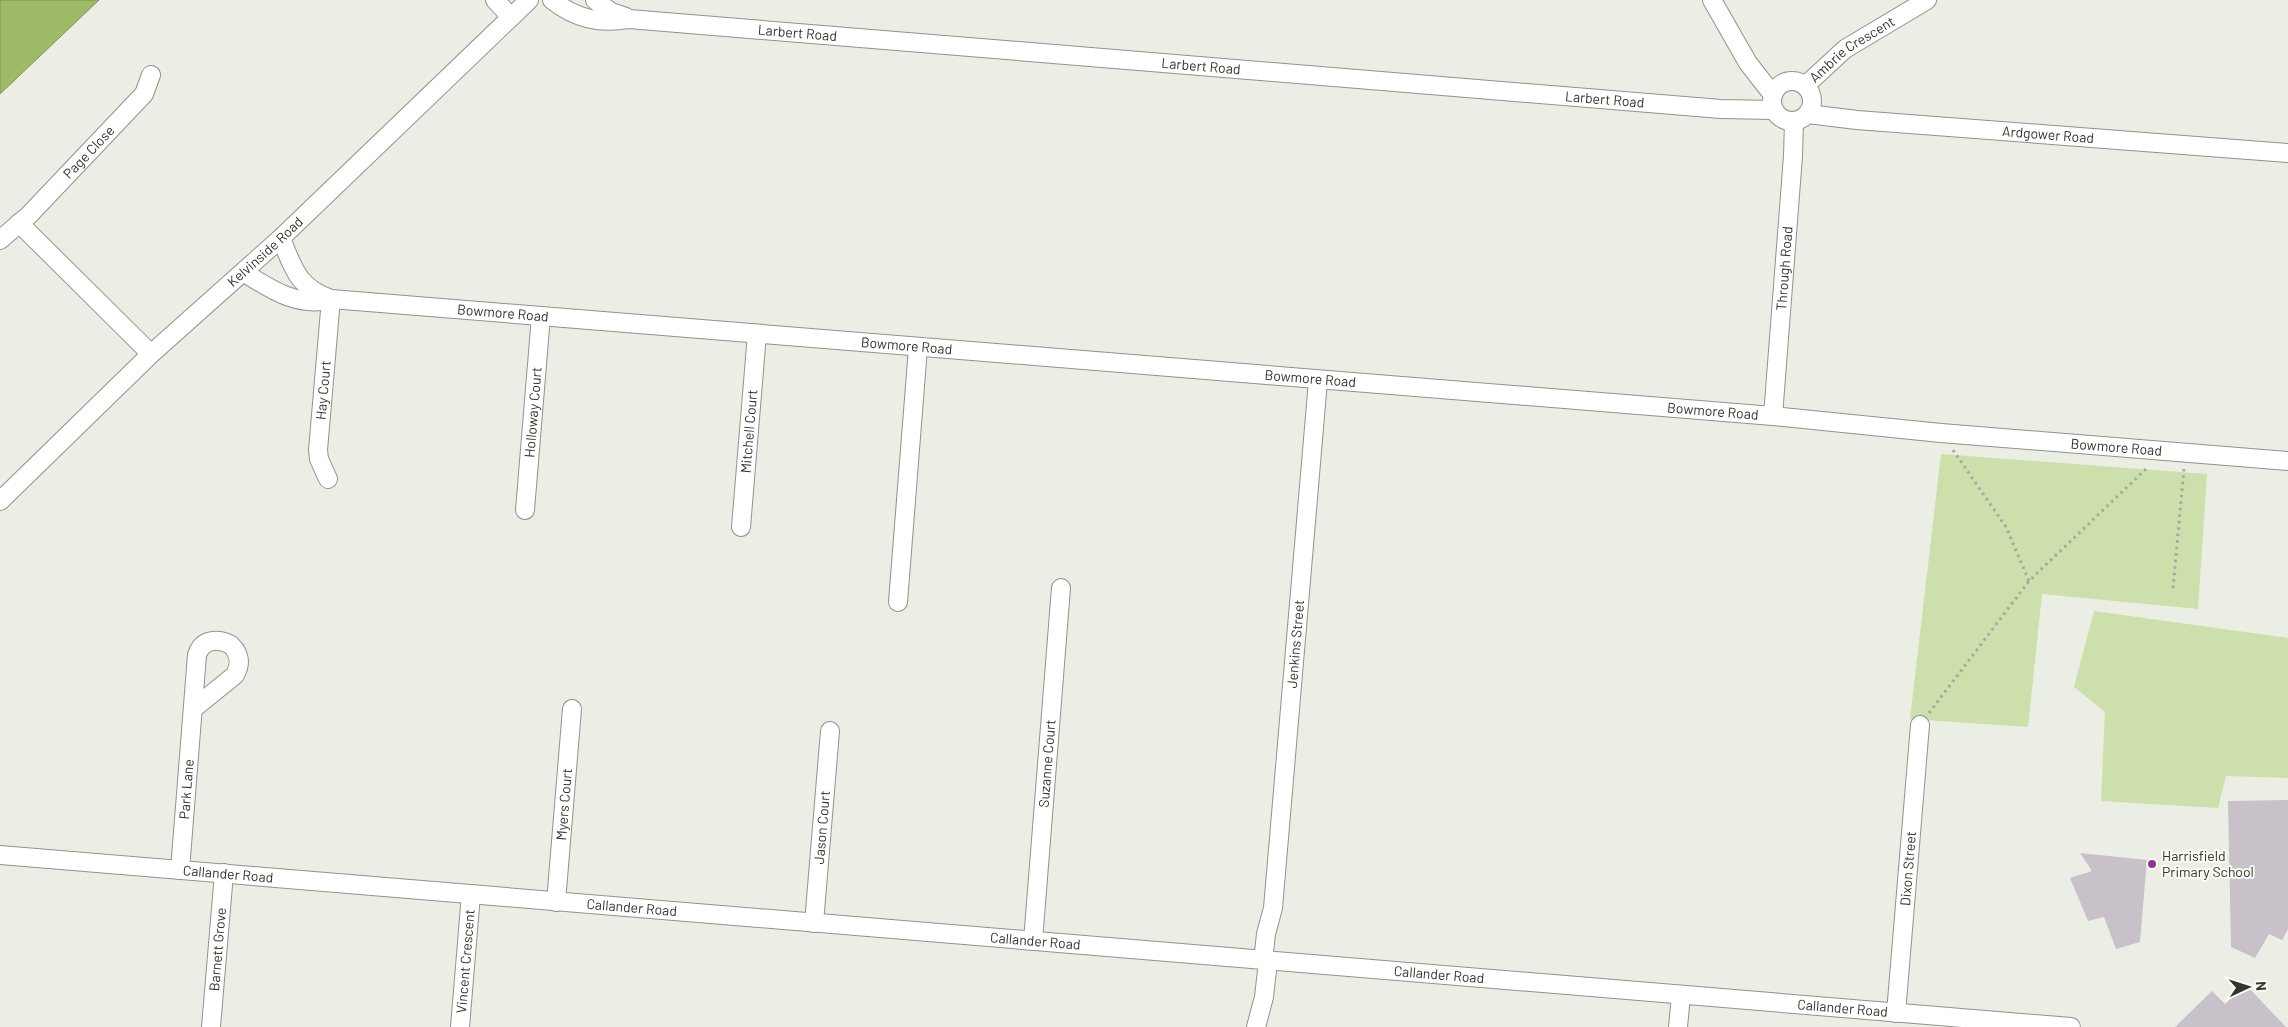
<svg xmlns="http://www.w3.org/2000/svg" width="2288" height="1027" viewBox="0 0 2288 1027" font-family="Barlow,sans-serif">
  <rect width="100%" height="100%" fill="#ebeee5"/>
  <!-- green -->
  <g fill="#cddfaa">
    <path d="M1941,454L2207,474L2198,609L2042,594L2028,727L1910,719Z"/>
    <path d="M2094,611L2288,638V778L2226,776L2218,808L2101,801L2105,712L2074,687Z"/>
  </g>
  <!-- water -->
  <path fill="#a1ba68" stroke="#809257" d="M0,0H99L0,94Z"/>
  <!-- building -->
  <g fill="#c9c1c9">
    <path d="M2288,800V929L2282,940L2269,934L2255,958L2231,947L2228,801Z"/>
    <path d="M2080,853L2147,860L2140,942L2116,949L2104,917L2088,921L2070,878L2092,871Z"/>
    <path d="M2245,984L2286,1027H2175L2212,991L2225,1004Z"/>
  </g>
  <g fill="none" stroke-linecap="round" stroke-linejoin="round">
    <!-- minor casing -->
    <g stroke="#90938b" stroke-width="20">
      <g id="minor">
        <path d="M495,0L511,17"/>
        <path id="s1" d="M552,0C576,19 600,24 629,19L1721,109L1774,110"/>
        <path d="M595,0L611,12L626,17"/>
        <path d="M1712,0L1748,63L1773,95"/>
        <circle cx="1792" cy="101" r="20"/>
        <path id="s2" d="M1805,86L1845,49L1927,0"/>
        <path id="s3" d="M1808,114L1857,120L2288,153"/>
        <path d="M19,223L151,354"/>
        <path id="s4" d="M281,238C293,268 298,288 331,299L1773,416L1941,433L2288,461"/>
        <path id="s5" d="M0,240L29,215L144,94L151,75"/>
        <path d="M243,272C269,288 296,307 328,300"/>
        <path id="s6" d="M1773,416L1793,156L1794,122"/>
        <path id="s7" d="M328,479L319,459L318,450L331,299"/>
        <path id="s8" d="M0,501L151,354L281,238L529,0"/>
        <path id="s9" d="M525,510L541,316"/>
        <path id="s10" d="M741,527L757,334"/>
        <path d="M898,602L918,348"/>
        <path id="s11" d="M0,855L2071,1027"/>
        <path id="s12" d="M180,870L197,655C202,639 218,638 231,645C240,654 241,664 235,675L193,709"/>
        <path id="s13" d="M556,902L572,709"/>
        <path id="s14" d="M814,923L830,731"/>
        <path id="s15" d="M1033,941L1061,588"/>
        <path id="s16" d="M1263,961L1266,934L1273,908L1318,381"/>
        <path id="s17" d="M1896,1013L1920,725"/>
        <path id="s18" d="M211,1027L224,873"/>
        <path id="s19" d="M460,1027L471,894"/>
        <path d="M1256,1027L1264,997L1268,961"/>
        <path d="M1678,1027L1681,995"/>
      </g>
    </g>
    <!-- path -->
    <g stroke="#a5a8a1" stroke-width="3" stroke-dasharray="2.5 4" stroke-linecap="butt">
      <path d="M1953,450L2006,527L2029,581"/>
      <path d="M2173,588L2184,469"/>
      <path d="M1929,713L2029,581L2147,468"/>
    </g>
    <!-- minor -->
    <use href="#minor" stroke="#fff" stroke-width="18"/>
  </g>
  <!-- markers -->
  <circle fill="#973297" stroke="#f8fcf2" stroke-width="2" cx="2152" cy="864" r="5"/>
  <g text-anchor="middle" stroke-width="4" stroke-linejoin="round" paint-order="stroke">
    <!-- street labels -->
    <g font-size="14" fill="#323430" stroke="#f8fcf2">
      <text dy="5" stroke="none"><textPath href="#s1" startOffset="251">Larbert Road</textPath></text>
      <text dy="5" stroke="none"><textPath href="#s2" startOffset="60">Ambrie Crescent</textPath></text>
      <text dy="5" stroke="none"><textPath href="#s1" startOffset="656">Larbert Road</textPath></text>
      <text dy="5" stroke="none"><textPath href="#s1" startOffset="1061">Larbert Road</textPath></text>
      <text dy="5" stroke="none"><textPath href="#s3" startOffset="241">Ardgower Road</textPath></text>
      <text dy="5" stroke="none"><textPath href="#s5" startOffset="125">Page Close</textPath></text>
      <text dy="5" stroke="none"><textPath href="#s8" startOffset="364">Kelvinside Road</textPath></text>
      <text dy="5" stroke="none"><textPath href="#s6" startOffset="148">Through Road</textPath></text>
      <text dy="5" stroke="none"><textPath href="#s4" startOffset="255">Bowmore Road</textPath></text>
      <text dy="5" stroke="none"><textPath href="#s4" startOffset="660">Bowmore Road</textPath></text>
      <text dy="5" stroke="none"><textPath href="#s4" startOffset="1065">Bowmore Road</textPath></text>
      <text dy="5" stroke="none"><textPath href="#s7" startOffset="91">Hay Court</textPath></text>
      <text dy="5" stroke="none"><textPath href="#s4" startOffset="1469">Bowmore Road</textPath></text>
      <text dy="5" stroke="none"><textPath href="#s9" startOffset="98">Holloway Court</textPath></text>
      <text dy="5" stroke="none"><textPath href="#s10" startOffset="96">Mitchell Court</textPath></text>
      <text dy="5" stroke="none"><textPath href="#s4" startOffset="1874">Bowmore Road</textPath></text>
      <text dy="5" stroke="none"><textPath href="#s16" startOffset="319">Jenkins Street</textPath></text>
      <text dy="5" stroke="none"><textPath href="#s15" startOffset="178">Suzanne Court</textPath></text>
      <text dy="5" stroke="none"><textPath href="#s12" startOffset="81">Park Lane</textPath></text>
      <text dy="5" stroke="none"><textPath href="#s13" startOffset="98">Myers Court</textPath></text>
      <text dy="5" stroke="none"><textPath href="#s14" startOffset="96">Jason Court</textPath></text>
      <text dy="5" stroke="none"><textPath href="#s17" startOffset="145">Dixon Street</textPath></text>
      <text dy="5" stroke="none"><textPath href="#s11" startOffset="229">Callander Road</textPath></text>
      <text dy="5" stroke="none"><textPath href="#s11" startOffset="634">Callander Road</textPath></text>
      <text dy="5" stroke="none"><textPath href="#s11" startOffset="1039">Callander Road</textPath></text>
      <text dy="5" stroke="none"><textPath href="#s18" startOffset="78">Barnett Grove</textPath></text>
      <text dy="5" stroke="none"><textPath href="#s19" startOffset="66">Vincent Crescent</textPath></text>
      <text dy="5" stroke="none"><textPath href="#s11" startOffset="1444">Callander Road</textPath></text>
      <text dy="5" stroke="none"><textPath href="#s11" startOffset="1849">Callander Road</textPath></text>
    </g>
    <!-- poi labels -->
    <g font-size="14" fill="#323430" stroke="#f8fcf2" text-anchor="start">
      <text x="2162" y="861">Harrisfield<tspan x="2162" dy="16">Primary School</tspan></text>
    </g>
  </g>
  <!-- north arrow -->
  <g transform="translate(2248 987) rotate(86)" stroke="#f8fcf2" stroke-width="4" paint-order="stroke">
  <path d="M0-4L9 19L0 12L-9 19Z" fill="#323430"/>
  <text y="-8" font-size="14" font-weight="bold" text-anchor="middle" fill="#323430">N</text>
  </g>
</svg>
